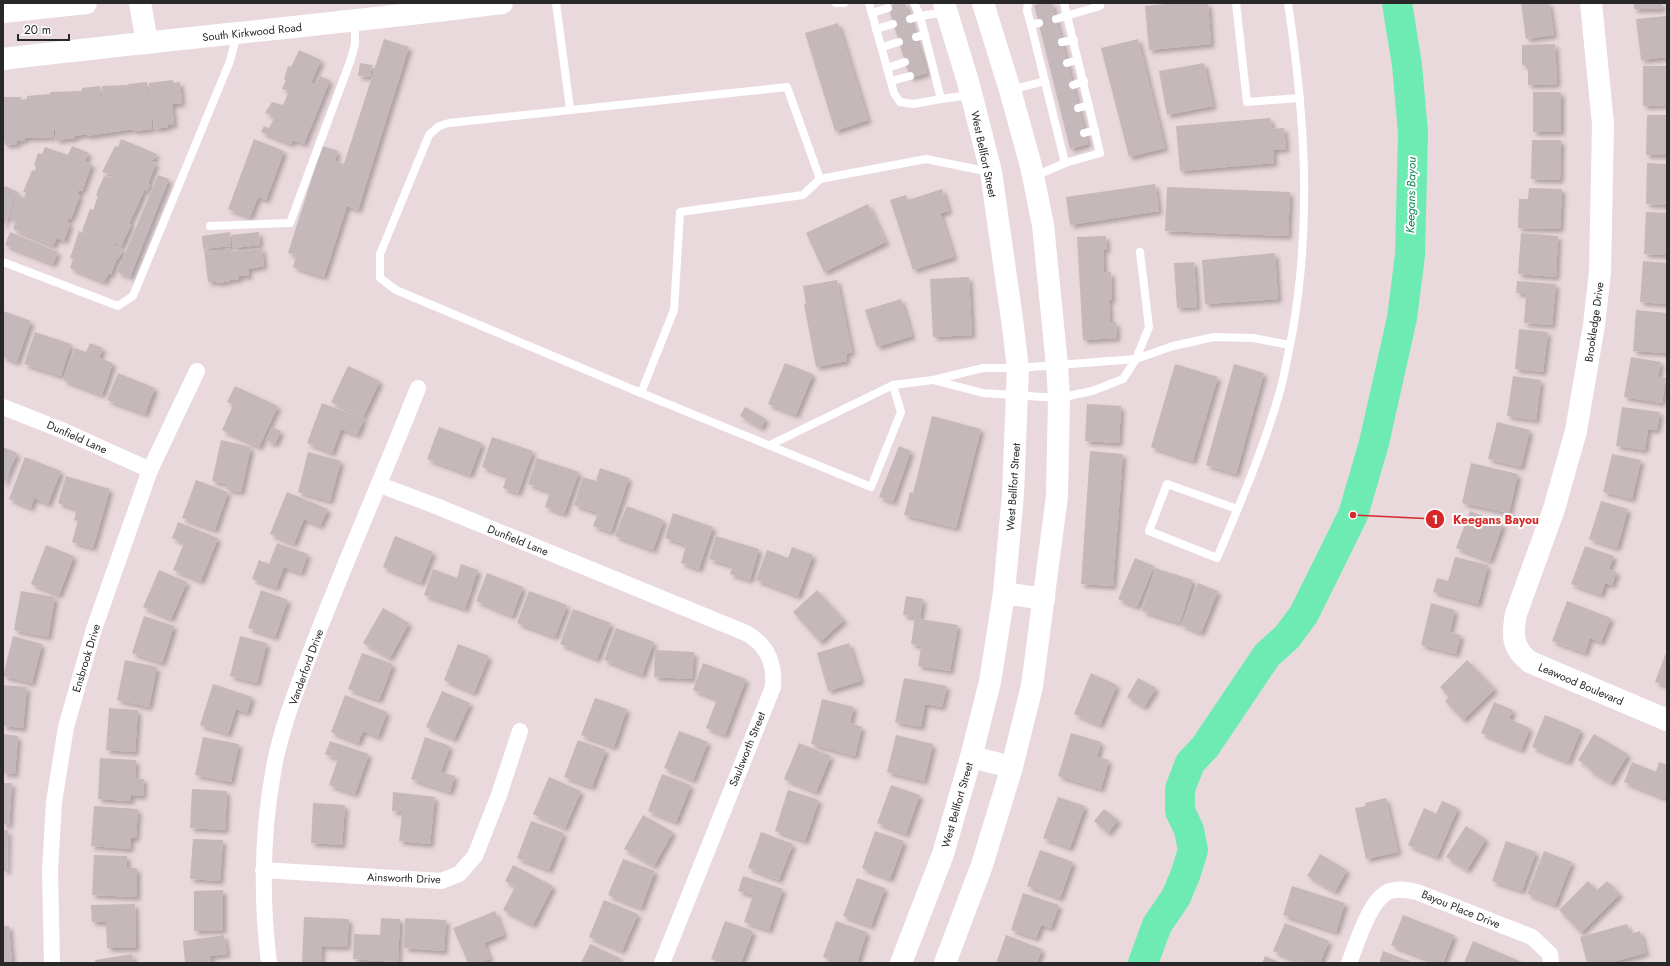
<svg xmlns="http://www.w3.org/2000/svg" width="1670" height="966" viewBox="0 0 1670 966" font-family="Jost,sans-serif">
  <defs>
    <filter id="shadow"><feDropShadow dx="3.5" dy="3.5" stdDeviation="2" flood-color="#0004"/></filter>
  </defs>
  <rect width="100%" height="100%" fill="#ead9dc"/>
  <g fill="none" stroke-linecap="round" stroke-linejoin="round">
    <!-- river -->
    <path stroke="#6debb2" stroke-width="30" d="M1143,963L1157,925L1176,897L1186,873L1193,850L1189,830L1180,811V789L1190,763L1205,747L1267,655L1287,637L1304,614L1353,515L1374,443L1402,318L1410,255L1413,133L1407,65L1397,3"/>
  </g>
  <!-- building -->
  <g fill="#c5b8ba" filter="url(#shadow)">
    <path d="M898,3H905L927,73L910,78L888,6Z"/>
    <path d="M1043,3H1052L1088,144L1070,149L1034,5Z"/>
    <path d="M1176,3H1208L1211,44L1149,50L1145,6Z"/>
    <path d="M1521,3H1549L1554,35L1526,39Z"/>
    <rect x="1634" y="3" width="28" height="6"/>
    <path d="M1666,16L1667,57L1641,60L1636,19Z"/>
    <path d="M838,23L868,120L835,131L805,33Z"/>
    <path d="M384,39L409,47L358,210L347,206L324,277L293,267L296,255L288,253L322,146L338,151L335,161L344,164Z"/>
    <path d="M1138,39L1165,148L1129,157L1101,48Z"/>
    <path d="M1555,44L1557,84L1528,85V65H1522V45Z"/>
    <path d="M299,50L321,60L311,83L315,85L320,76L330,80L304,144L293,140L291,144L261,132L264,126L269,128L275,116L265,113L272,102L283,105L289,91L282,89L286,80L284,79L288,66L291,67Z"/>
    <path d="M360,63L372,65L370,77L358,76Z"/>
    <path d="M1204,63L1213,106L1167,115L1159,71Z"/>
    <path d="M1643,66H1667V105L1643,106Z"/>
    <path d="M173,80V83L180,82L182,103L172,104L174,125H167L168,127L154,129L153,119L151,120L152,129L133,131V129L87,136V134L75,136V138L56,140L55,130H54V137L25,138V140L17,141V144L5,145L3,136V97H21V100L27,99V96L50,94L51,102L50,92L82,91V88L100,86L101,96H103L102,86L128,85V84L147,82L148,91H150L149,83Z"/>
    <rect x="1533" y="92" width="28" height="40"/>
    <path d="M1647,115H1667V155H1646Z"/>
    <path d="M1270,118L1272,129L1284,128L1286,149L1273,150L1274,163L1180,171L1176,126Z"/>
    <path d="M121,139L157,154L154,159L149,160L156,163L148,184L150,185L147,191L138,187L144,191L129,224L131,225L121,247L115,243L114,245L124,250L117,260L112,259L116,261L111,274L109,273L104,282L70,268L73,259L70,258L79,231L89,234L82,231L90,209L93,210L98,196L96,195L104,176L111,178L113,175L102,172L115,146L118,147Z"/>
    <path d="M254,139L284,151L266,200L258,197L250,217L228,209Z"/>
    <path d="M1532,140H1561L1560,180L1531,179Z"/>
    <path d="M72,146L89,153L85,161L92,164L82,191H79L78,195L80,196L71,219L69,218L67,222L70,224L64,241L57,238L53,246L13,229L16,221L9,217L18,195L24,198L26,193L23,192L32,170L35,171L36,167L34,165L38,153L42,154L45,147L68,155Z"/>
    <path d="M1647,163L1667,164V205L1646,204Z"/>
    <path d="M158,175L169,179L130,277L117,272Z"/>
    <path d="M1155,184L1159,211L1070,225L1066,197Z"/>
    <path d="M5,186L18,192L3,227V191Z"/>
    <path d="M1167,187L1290,192L1288,236L1165,231Z"/>
    <path d="M1529,188L1562,189L1560,229L1518,228L1519,199H1528Z"/>
    <path d="M942,189L949,211L940,213L954,257L913,270L890,200L906,195L908,200Z"/>
    <path d="M868,204L886,242L824,272L806,233Z"/>
    <path d="M1646,212L1667,213V255L1644,254Z"/>
    <path d="M10,232L58,252L53,264L5,245Z"/>
    <path d="M230,232L231,246L203,249L202,236Z"/>
    <path d="M259,232L260,245L233,248L232,235Z"/>
    <path d="M1521,233L1558,236L1556,277L1518,274Z"/>
    <path d="M1106,236L1107,249L1103,250L1104,273L1111,272L1112,300H1109L1110,322H1116L1117,338L1083,340L1077,237Z"/>
    <path d="M226,248H229L230,252L262,248L264,266L248,269L249,276H239V279L232,280L230,278V281L224,282L217,283L215,280V282H208L204,250H225Z"/>
    <path d="M1275,253L1278,299L1205,304L1202,260Z"/>
    <path d="M1643,261L1667,263V304L1640,302Z"/>
    <path d="M1194,262L1197,307L1177,308L1174,263Z"/>
    <path d="M969,277L972,335L933,337L930,279Z"/>
    <path d="M837,280L852,352L846,354L847,361L816,367L804,304L806,303L803,286Z"/>
    <path d="M1517,281L1556,284L1552,325L1524,323L1526,294L1516,293Z"/>
    <path d="M901,299L912,336L877,347L865,310Z"/>
    <path d="M1636,310L1667,313V353L1633,351Z"/>
    <path d="M3,311L31,321L17,362L3,357Z"/>
    <path d="M1519,329L1548,332L1543,372L1515,369Z"/>
    <path d="M35,332L71,344L61,376L24,364Z"/>
    <path d="M90,343L103,348L99,358L113,363L102,395L63,380L75,348L86,352Z"/>
    <path d="M1631,357L1661,362L1658,377L1666,378L1662,403L1624,397Z"/>
    <path d="M785,363L813,374L796,415L768,404Z"/>
    <path d="M1175,364L1218,377L1193,461L1151,447Z"/>
    <path d="M1234,364L1264,373L1236,474L1206,465Z"/>
    <path d="M348,366L380,381L363,417L331,402Z"/>
    <path d="M118,373L155,388L145,414L107,400Z"/>
    <path d="M1513,376L1541,380L1536,420L1507,416Z"/>
    <path d="M235,386L278,406L259,447L222,430L233,405L227,402Z"/>
    <path d="M322,403L364,419L357,435L341,429L332,453L307,443Z"/>
    <path d="M1087,404L1121,406L1119,443L1085,441Z"/>
    <path d="M745,407L766,419L761,428L740,416Z"/>
    <path d="M1622,407L1660,412L1657,430L1648,429L1645,450L1616,446Z"/>
    <path d="M932,416L981,429L956,528L904,515L910,492L913,493Z"/>
    <path d="M1497,422L1530,430L1521,467L1488,459Z"/>
    <path d="M272,427L281,431L275,444L266,440Z"/>
    <path d="M439,427L482,443L470,475L427,459Z"/>
    <path d="M492,437L533,451L518,493L503,488L507,476L482,467Z"/>
    <path d="M221,440L251,447L241,492L226,489L227,484L212,481Z"/>
    <path d="M899,446L911,451L893,502L879,497Z"/>
    <path d="M3,447L17,453L4,484H3Z"/>
    <path d="M1090,451L1123,454L1113,586L1081,584Z"/>
    <path d="M308,452L341,461L330,501L298,492Z"/>
    <path d="M1612,454L1641,460L1632,499L1603,492Z"/>
    <path d="M25,457L61,471L48,504L34,498L31,508L9,499Z"/>
    <path d="M537,458L579,472L564,514L545,507L550,492L528,484Z"/>
    <path d="M1471,463L1518,474L1509,513L1462,503Z"/>
    <path d="M600,468L629,478L611,532L593,526L598,513L574,505L583,477L596,481Z"/>
    <path d="M66,476L110,489L93,548L72,542L78,521L74,520L77,509L58,503Z"/>
    <path d="M196,480L228,492L215,530L182,518Z"/>
    <path d="M287,492L328,509L320,526L304,519L294,544L270,534Z"/>
    <path d="M1601,501L1628,509L1617,548L1589,539Z"/>
    <path d="M627,506L664,520L653,550L615,536Z"/>
    <path d="M1470,511L1503,524L1490,561L1456,548Z"/>
    <path d="M673,513L713,527L699,569L681,563L686,545L665,538Z"/>
    <path d="M178,522L218,538L201,581L173,570L184,543L172,538Z"/>
    <path d="M395,536L433,552L421,583L383,567Z"/>
    <path d="M716,536L759,549L750,580L730,574L733,566L709,559Z"/>
    <path d="M277,543L308,554L301,573L284,567L276,588L252,579L259,560L269,564Z"/>
    <path d="M46,545L74,556L59,595L31,584Z"/>
    <path d="M1585,546L1614,556L1609,569L1617,572L1612,585L1605,583L1601,595L1571,584Z"/>
    <path d="M792,547L813,555L798,596L756,580L767,550L788,558Z"/>
    <path d="M1455,557L1488,565L1478,604L1433,592L1437,578L1448,581Z"/>
    <path d="M1135,558L1154,566L1137,607L1118,599Z"/>
    <path d="M461,564L478,570L465,609L424,595L433,569L457,578Z"/>
    <path d="M1155,568L1193,580L1180,623L1142,611Z"/>
    <path d="M159,570L187,582L171,619L143,607Z"/>
    <path d="M487,573L523,587L512,616L476,601Z"/>
    <path d="M1198,583L1218,591L1201,633L1181,625Z"/>
    <path d="M261,590L288,600L275,637L248,628Z"/>
    <path d="M817,590L844,620L820,642L793,612Z"/>
    <path d="M21,591L55,597L48,637L14,630Z"/>
    <path d="M529,591L567,605L555,637L517,623Z"/>
    <path d="M906,596L923,599L920,619L958,625L950,671L918,666L921,646L911,644L915,617L903,615Z"/>
    <path d="M1567,601L1611,618L1601,642L1590,638L1585,653L1552,641Z"/>
    <path d="M1431,603L1455,610L1450,632L1461,635L1456,654L1421,645Z"/>
    <path d="M383,608L409,623L390,658L363,643Z"/>
    <path d="M573,609L611,623L597,659L560,644Z"/>
    <path d="M144,616L174,626L162,663L132,653Z"/>
    <path d="M616,628L654,642L642,675L604,660Z"/>
    <path d="M13,636L42,644L32,683L3,676Z"/>
    <path d="M240,636L267,643L257,683L230,676Z"/>
    <path d="M849,643L861,681L828,691L817,653Z"/>
    <path d="M458,644L489,656L474,693L444,680Z"/>
    <path d="M655,650L694,652L692,679L654,677Z"/>
    <path d="M1667,650V686L1655,682Z"/>
    <path d="M362,653L393,664L379,700L348,689Z"/>
    <path d="M125,660L157,667L149,707L117,700Z"/>
    <path d="M1467,660L1495,689L1463,720L1445,701L1449,697L1440,687Z"/>
    <path d="M703,663L746,679L725,735L706,728L717,699L693,690Z"/>
    <path d="M1091,673L1117,685L1100,725L1074,714Z"/>
    <path d="M904,678L947,686L942,707L925,704L921,727L895,722Z"/>
    <path d="M1138,678L1156,688L1144,707L1127,697Z"/>
    <path d="M213,684L252,697L247,713L236,709L228,734L200,725Z"/>
    <path d="M3,685L27,687L23,728L3,726Z"/>
    <path d="M442,691L470,703L454,739L426,727Z"/>
    <path d="M345,695L387,712L378,737L363,731L358,743L331,732Z"/>
    <path d="M595,698L627,709L614,747L581,735Z"/>
    <path d="M822,699L854,707L850,723L862,727L855,756L811,744Z"/>
    <path d="M1494,702L1513,710L1509,719L1530,728L1521,750L1481,733Z"/>
    <path d="M109,708L138,710L135,752L106,750Z"/>
    <path d="M1545,715L1581,730L1568,762L1532,747Z"/>
    <path d="M679,731L708,742L693,780L664,768Z"/>
    <path d="M1071,733L1101,742L1097,757L1109,760L1101,789L1058,776Z"/>
    <path d="M3,734L18,736L15,774L3,773Z"/>
    <path d="M1594,734L1628,754L1611,783L1589,770L1590,768L1578,760Z"/>
    <path d="M896,735L933,744L924,781L887,772Z"/>
    <path d="M203,737L239,744L231,782L195,775Z"/>
    <path d="M425,737L450,746L441,772L455,776L450,792L411,779Z"/>
    <path d="M578,740L606,750L592,787L564,777Z"/>
    <path d="M330,741L369,754L355,794L329,785L338,759L325,754Z"/>
    <path d="M799,743L831,756L816,792L784,779Z"/>
    <path d="M100,758L136,760L135,778L144,779L143,796L131,795V801L98,799Z"/>
    <path d="M1632,762L1656,772L1659,762L1667,765V790L1664,798L1624,782Z"/>
    <path d="M662,774L691,785L676,822L648,811Z"/>
    <path d="M549,777L581,791L565,828L533,814Z"/>
    <path d="M3,783H12L9,825L3,824Z"/>
    <path d="M891,785L920,795L906,834L877,823Z"/>
    <path d="M192,789L227,791L225,830L190,828Z"/>
    <path d="M788,790L819,800L805,841L775,831Z"/>
    <path d="M393,792L435,797L430,844L399,841L402,812L392,811Z"/>
    <path d="M1058,797L1085,806L1070,848L1043,838Z"/>
    <path d="M1386,798L1398,852L1366,859L1355,808L1366,806L1365,803Z"/>
    <path d="M1442,801L1458,808L1437,857L1408,845L1424,808L1436,814Z"/>
    <path d="M313,803L345,805L342,845L311,843Z"/>
    <path d="M94,806L138,809L136,838H131L130,849L91,846Z"/>
    <path d="M1104,809L1118,820L1108,833L1094,821Z"/>
    <path d="M643,815L673,832L654,866L624,849Z"/>
    <path d="M531,821L564,833L549,870L517,858Z"/>
    <path d="M1466,826L1486,839L1467,870L1446,857Z"/>
    <path d="M3,830H8L7,871H3Z"/>
    <path d="M875,831L904,841L890,879L862,868Z"/>
    <path d="M761,832L793,844L779,880L748,868Z"/>
    <path d="M193,839L223,840L220,881L190,879Z"/>
    <path d="M1506,841L1536,852L1522,891L1492,881Z"/>
    <path d="M1040,850L1073,862L1060,898L1027,886Z"/>
    <path d="M1544,851L1572,862L1555,905L1527,894Z"/>
    <path d="M1320,854L1347,870L1335,892L1307,876Z"/>
    <path d="M94,855L127,856V868H137V897L92,895Z"/>
    <path d="M623,859L655,871L641,908L608,895Z"/>
    <path d="M513,865L553,886L533,925L503,910L515,887L505,881Z"/>
    <path d="M743,876L783,889L769,930L744,922L753,895L738,891Z"/>
    <path d="M857,878L885,888L871,926L843,916Z"/>
    <path d="M1588,881L1597,890L1607,881L1620,894L1581,933L1559,910Z"/>
    <path d="M1292,886L1345,903L1336,932L1283,915Z"/>
    <path d="M223,890V930L194,931V891Z"/>
    <path d="M1023,893L1059,905L1051,928L1041,925L1036,938L1011,930Z"/>
    <path d="M604,900L638,914L622,951L589,937Z"/>
    <path d="M135,904L136,948H107L106,922H92L91,905Z"/>
    <path d="M495,911L504,935L484,943L490,959L479,963H468L453,928Z"/>
    <path d="M1403,915L1454,935L1443,963H1436L1391,945Z"/>
    <path d="M304,917L349,919L347,947L322,946L321,963H302Z"/>
    <path d="M381,918L400,919L398,962L353,959L354,934L380,935Z"/>
    <path d="M405,918L446,920L444,951L404,948Z"/>
    <path d="M725,921L753,931L741,963H723L711,959Z"/>
    <path d="M836,921L867,932L857,963H840L823,957Z"/>
    <path d="M1285,923L1329,941L1320,963H1301L1273,951Z"/>
    <path d="M1627,924L1630,934L1640,931L1646,953L1609,963H1587L1580,937Z"/>
    <path d="M3,926H9L12,963H3Z"/>
    <path d="M224,935L227,954L210,956L211,963H185L183,941Z"/>
    <path d="M1006,935L1042,949L1037,963H996Z"/>
    <path d="M1473,941L1524,963H1464Z"/>
    <path d="M590,944L620,958L618,963H581Z"/>
    <path d="M1383,951L1414,963H1379Z"/>
    <path d="M132,954L134,963H96L95,960Z"/>
    <path d="M1265,956L1281,963H1262Z"/>
  </g>
  <g fill="none" stroke-linecap="round" stroke-linejoin="round">
    <!-- lane -->
    <g stroke="#fff" stroke-width="8">
      <path d="M556,3L570,109"/>
      <path d="M836,3H844"/>
      <path d="M869,3L894,93L900,102L913,104L941,99"/>
      <path d="M914,3L920,16L947,12"/>
      <path d="M1028,3L1027,11L1031,25"/>
      <path d="M1064,3L1100,153L1065,163"/>
      <path d="M1236,3L1247,102L1300,98"/>
      <path d="M872,13L888,8"/>
      <path d="M910,19L920,16L941,99L970,95"/>
      <path d="M1056,19L1100,6V3"/>
      <path d="M876,29L893,24"/>
      <path d="M916,37L925,35"/>
      <path d="M1062,42L1074,40"/>
      <path d="M882,47L899,42"/>
      <path d="M1067,63L1078,60"/>
      <path d="M887,68L905,62"/>
      <path d="M891,81L910,76"/>
      <path d="M1073,85L1084,81"/>
      <path d="M1011,90L1045,81"/>
      <path d="M1078,108L1089,105"/>
      <path d="M1084,133L1095,130"/>
      <path d="M1033,177L1065,163L1031,25L1039,23"/>
      <path d="M820,179L787,87L449,123L439,126L429,135L380,254V278L396,290L641,393L871,487L901,412L893,385"/>
      <path d="M210,226L290,223L351,59L355,44V21"/>
      <path d="M3,262L118,306L133,296L230,61L237,34"/>
      <path d="M933,380L983,393L1059,398L1092,391L1123,379L1136,359L1149,327L1140,252"/>
      <path d="M641,393L674,310L680,212L803,195L820,179L926,159L990,172"/>
      <path d="M770,445L893,385L933,380L983,368H1018L1136,359L1173,346L1214,337L1253,338L1290,345"/>
      <path d="M1237,509L1167,484L1149,531L1217,558C1240,504 1264,448 1280,391C1285,373 1288,353 1292,335C1312,222 1305,116 1288,3"/>
    </g>
    <!-- street -->
    <g stroke="#fff" stroke-width="16">
      <path d="M3,407L64,431L150,470"/>
      <path d="M380,485L436,506L746,633C767,645 775,662 773,687L662,963"/>
      <path d="M263,870L441,881L459,874L475,856L499,795L520,731"/>
      <path d="M52,963L50,871L54,802L66,727L94,629L150,470L197,371"/>
      <path d="M269,963C261,898 262,831 274,767C282,724 300,681 315,640C348,555 385,472 418,388"/>
      <path d="M1349,963C1357,944 1369,899 1390,891C1399,888 1408,890 1417,892L1532,937L1550,954L1551,963"/>
    </g>
    <!-- secondary -->
    <g stroke="#fff" stroke-width="22">
      <path d="M140,3L147,42"/>
      <path d="M1591,3L1603,124L1600,272L1594,325L1576,431L1554,509L1516,614C1512,636 1512,648 1530,662L1667,720"/>
      <path d="M3,12L86,3"/>
      <path d="M3,59C169,39 336,24 502,3"/>
      <path d="M1004,593L1044,599"/>
      <path d="M971,757L1012,767"/>
      <path d="M901,963L943,854L971,757L990,682L1004,593L1013,494L1018,368L1012,319L991,172L969,85L944,3"/>
      <path d="M945,963L982,865L1012,767L1032,686L1057,496L1059,398L1057,365L1043,225L1031,166L1010,90L983,3"/>
    </g>
  </g>
  <g text-anchor="middle" stroke-width="4" stroke-linejoin="round" paint-order="stroke">
    <!-- street labels -->
    <g font-size="11" fill="#282828" stroke="#fff">
      <text transform="translate(252 32) rotate(-6)" y="4">South Kirkwood Road</text>
      <text transform="translate(984 154) rotate(78)" y="4">West Bellfort Street</text>
      <text transform="translate(1594 322) rotate(-82)" y="4">Brookledge Drive</text>
      <text transform="translate(77 437) rotate(24)" y="4">Dunfield Lane</text>
      <text transform="translate(1013 487) rotate(-86)" y="4">West Bellfort Street</text>
      <text transform="translate(518 540) rotate(22)" y="4">Dunfield Lane</text>
      <text transform="translate(86 658) rotate(-73)" y="4">Ensbrook Drive</text>
      <text transform="translate(306 667) rotate(-70)" y="4">Vanderford Drive</text>
      <text transform="translate(1581 684) rotate(23)" y="4">Leawood Boulevard</text>
      <text transform="translate(747 749) rotate(-68)" y="4">Saulsworth Street</text>
      <text transform="translate(957 805) rotate(-74)" y="4">West Bellfort Street</text>
      <text transform="translate(404 878) rotate(2)" y="4">Ainsworth Drive</text>
      <text transform="translate(1461 909) rotate(22)" y="4">Bayou Place Drive</text>
    </g>
    <!-- water labels -->
    <g font-size="12" font-style="italic" fill="#10875a" stroke="#fff">
      <text transform="translate(1411 195) rotate(-89)" y="4">Keegans Bayou</text>
    </g>
  </g>
  <!-- callouts -->
  <path fill="none" stroke="#d62828" stroke-width="1.5" d="M1353 515L1435 519"/>
  <g fill="#d62828" stroke="#fff" stroke-width="1.5">
    <circle cx="1353" cy="515" r="4"/>
    <circle cx="1435" cy="519" r="10"/>
  </g>
  <g font-size="12" text-anchor="middle" font-weight="bold" fill="#fff">
    <text x="1435" y="524">1</text>
  </g>
  <g font-size="12" text-anchor="middle" font-weight="bold" fill="#d62828" stroke="#fff" stroke-width="4" stroke-linejoin="round" paint-order="stroke">
    <text x="1496" y="524">Keegans Bayou</text>
  </g>
  <!-- border -->
  <rect width="1670" height="966" fill="none" stroke="#282828" stroke-width="8"/>
  <!-- scale -->
  <path d="M18 34v6h51v-6" fill="none" stroke="#282828" stroke-width="2"/>
  <text x="24" y="34" font-size="12" fill="#282828" stroke="#ffffff" stroke-width="3" paint-order="stroke">20 m</text>
</svg>
